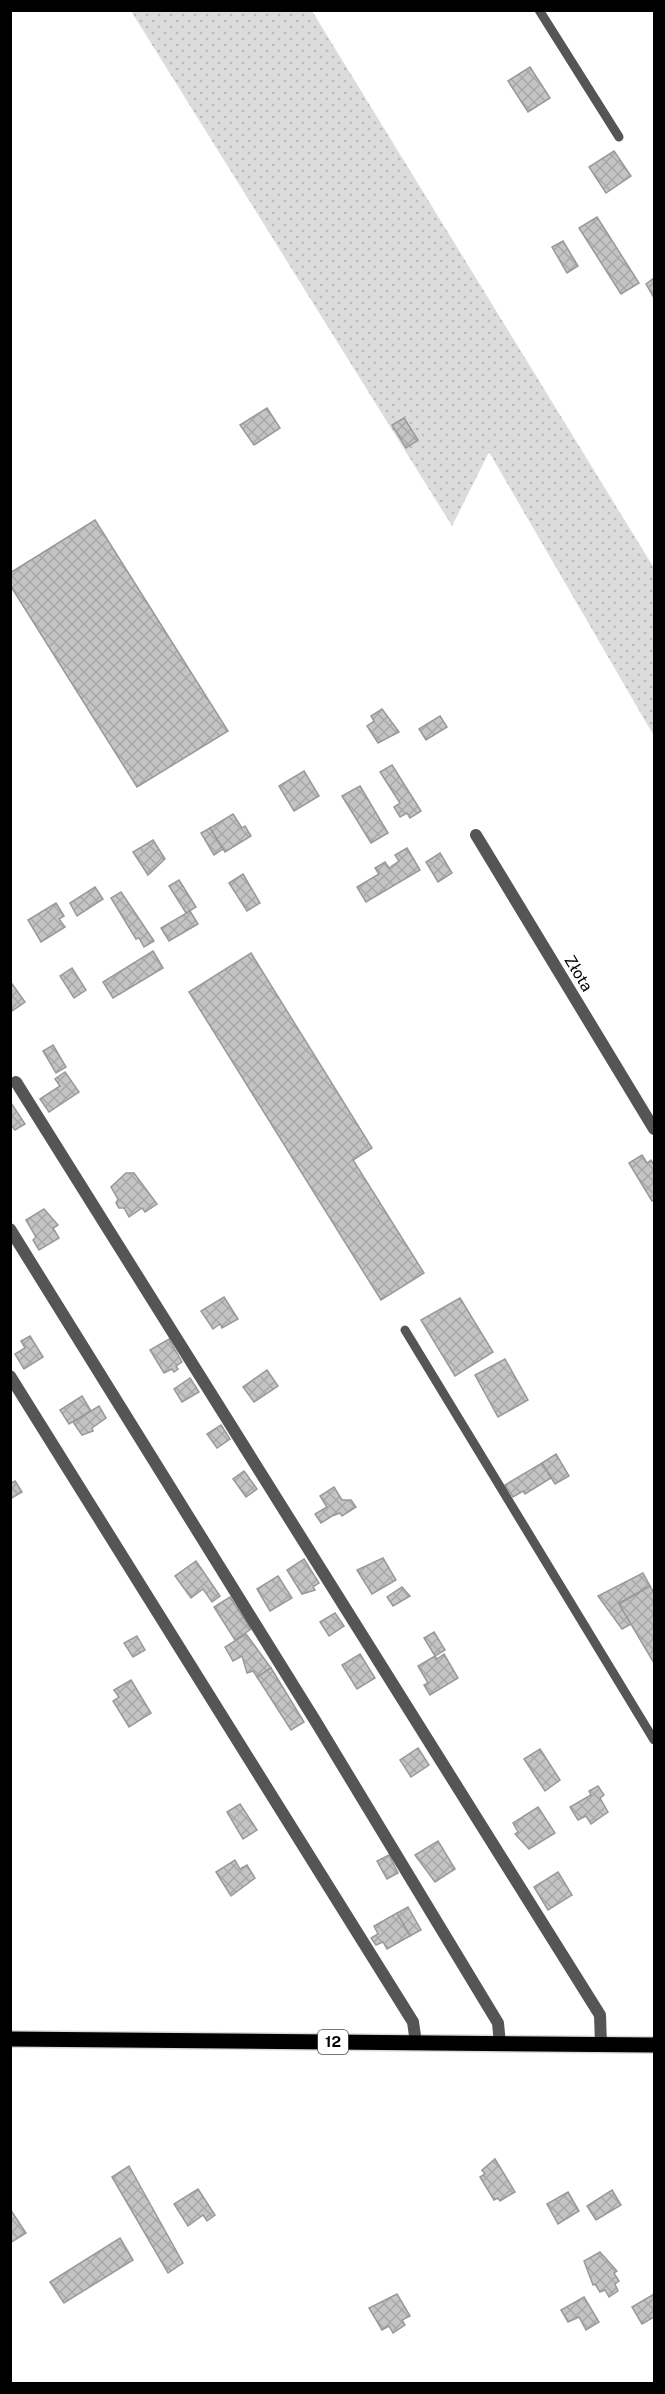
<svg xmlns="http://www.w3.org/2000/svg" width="665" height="2394" viewBox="0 0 665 2394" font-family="'Public Sans',sans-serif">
  <defs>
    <pattern id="grass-dots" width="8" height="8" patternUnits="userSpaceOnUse" patternTransform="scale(1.5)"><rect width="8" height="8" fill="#dcdcdc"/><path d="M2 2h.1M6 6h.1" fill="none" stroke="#bbb" stroke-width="1.8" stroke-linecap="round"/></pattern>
    <pattern id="building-cross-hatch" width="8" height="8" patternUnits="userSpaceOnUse" patternTransform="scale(1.5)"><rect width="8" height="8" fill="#c4c4c4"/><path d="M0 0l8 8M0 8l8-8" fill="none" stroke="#a7a7a7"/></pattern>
  </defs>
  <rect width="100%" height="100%" fill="#fff"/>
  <!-- grass -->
  <path fill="url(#grass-dots)" d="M131,11H312L654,568V736L489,452L452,526Z"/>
  <!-- building -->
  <g fill="url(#building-cross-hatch)" stroke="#999" stroke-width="1.5">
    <path d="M530,67L550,98L528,112L508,81Z"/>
    <path d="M614,151L631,176L606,193L589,167Z"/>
    <path d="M597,217L639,283L621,294L579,228Z"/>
    <path d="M563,241L578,266L567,273L552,247Z"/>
    <path d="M654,278V298L646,284Z"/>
    <path d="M267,408L280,428L254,445L240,425Z"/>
    <path d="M404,418L418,440L406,448L392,425Z"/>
    <path d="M95,520L228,731L137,787L10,585V573Z"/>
    <path d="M382,709L399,732L378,743L367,726L374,721L371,716Z"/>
    <path d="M440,716L447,727L426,740L419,729Z"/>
    <path d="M392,765L421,811L410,818L407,813L400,817L394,807L400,803L380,772Z"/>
    <path d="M304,771L319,796L294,811L279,786Z"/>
    <path d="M360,786L388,833L371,843L342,796Z"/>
    <path d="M233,814L242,828L245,826L251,836L225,852L210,828Z"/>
    <path d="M210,828L223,849L214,855L201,833Z"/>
    <path d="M153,840L165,859L148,875L133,852Z"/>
    <path d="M407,848L420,870L366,902L357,887L379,874L375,868L385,862L389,868L399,861L395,855Z"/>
    <path d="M440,853L452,873L438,882L426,862Z"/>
    <path d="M243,874L260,903L247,911L229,883Z"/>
    <path d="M179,880L196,907L186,913L169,886Z"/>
    <path d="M95,887L103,899L77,916L70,903Z"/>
    <path d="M121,892L154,941L144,947L139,938L136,939L111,898Z"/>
    <path d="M56,903L64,916L59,919L65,927L41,942L28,920Z"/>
    <path d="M190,911L198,924L169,941L161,928Z"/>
    <path d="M153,951L163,968L113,998L103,982Z"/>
    <path d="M251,953L372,1148L353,1160L424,1273L381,1300L189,992Z"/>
    <path d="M72,968L86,990L74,998L60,976Z"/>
    <path d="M10,981L25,1002L12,1011L10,1009Z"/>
    <path d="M53,1045L66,1067L56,1073L43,1051Z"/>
    <path d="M65,1072L79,1092L49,1112L40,1099L60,1086L55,1079Z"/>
    <path d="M11,1103L25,1124L15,1130L10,1124Z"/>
    <path d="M642,1155L647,1163L651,1160L654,1165V1200L652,1201L629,1163Z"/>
    <path d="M126,1173H134L157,1204L145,1212L142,1208L129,1217L124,1208H119L116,1203L118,1199L111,1187Z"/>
    <path d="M44,1209L58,1225L53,1228L59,1238L39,1250L33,1240L36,1237L26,1220Z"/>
    <path d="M224,1297L238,1319L222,1328L220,1324L213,1329L201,1311Z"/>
    <path d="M460,1298L493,1352L455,1376L421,1320Z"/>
    <path d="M30,1336L43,1357L24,1369L15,1354L25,1348L21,1341Z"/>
    <path d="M169,1339L182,1362L176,1366L178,1369L174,1372L172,1369L164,1373L150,1350Z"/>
    <path d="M505,1359L528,1400L498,1417L475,1375Z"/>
    <path d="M267,1370L278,1386L254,1402L243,1387Z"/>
    <path d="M190,1378L199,1392L182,1402L174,1389Z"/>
    <path d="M82,1396L91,1411L69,1424L60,1410Z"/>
    <path d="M99,1406L106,1418L92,1428L93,1431L82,1435L73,1422Z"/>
    <path d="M221,1425L230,1439L217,1448L207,1434Z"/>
    <path d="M556,1454L569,1476L555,1484L542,1463Z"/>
    <path d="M542,1463L551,1478L525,1494L523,1491L513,1497L505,1485Z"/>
    <path d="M244,1471L257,1489L246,1497L233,1479Z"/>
    <path d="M15,1481L22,1492L10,1499V1484Z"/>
    <path d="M334,1487L342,1500H351L356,1507L342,1516L340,1513L332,1516L321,1523L315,1514L327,1507L320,1496Z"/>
    <path d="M383,1558L396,1580L372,1594L357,1570Z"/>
    <path d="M304,1559L319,1583L313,1587L315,1590L302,1594L287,1570Z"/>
    <path d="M196,1561L220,1596L212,1602L203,1589L191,1598L175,1576Z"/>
    <path d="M643,1573L650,1586L619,1603L631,1624L622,1629L598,1596Z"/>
    <path d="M278,1576L292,1598L270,1611L257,1589Z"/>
    <path d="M650,1586L654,1593V1663L619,1604Z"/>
    <path d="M402,1587L410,1596L393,1606L387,1597Z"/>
    <path d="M230,1597L251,1629L235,1640L214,1607Z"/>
    <path d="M335,1613L344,1626L329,1636L320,1622Z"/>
    <path d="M434,1632L445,1650L435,1656L424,1638Z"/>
    <path d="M246,1634L271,1668L257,1677L253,1671L247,1673L242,1656L233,1661L225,1647Z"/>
    <path d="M137,1636L145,1650L133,1657L124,1643Z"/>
    <path d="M360,1654L375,1678L357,1689L342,1665Z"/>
    <path d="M444,1654L458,1678L430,1695L424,1685L428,1683L418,1666L435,1656L437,1659Z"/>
    <path d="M271,1668L304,1722L291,1730L257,1677Z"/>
    <path d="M131,1680L151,1713L129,1727L113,1701L119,1697L114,1690Z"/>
    <path d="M418,1748L429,1765L411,1777L400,1760Z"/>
    <path d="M540,1749L560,1780L545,1791L524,1759Z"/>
    <path d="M598,1786L604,1795L600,1798L608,1812L591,1824L586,1816L578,1820L570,1807L591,1795L589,1791Z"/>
    <path d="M240,1804L257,1830L243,1839L227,1812Z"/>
    <path d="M538,1807L555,1833L529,1849L515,1834L518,1832L513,1823Z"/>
    <path d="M438,1841L455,1869L435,1882L415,1855Z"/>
    <path d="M389,1855L398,1873L387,1879L377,1861Z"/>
    <path d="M235,1860L240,1869L247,1865L255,1878L231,1896L216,1872Z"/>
    <path d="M558,1872L572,1895L548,1910L534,1887Z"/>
    <path d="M408,1907L421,1930L410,1936L397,1913Z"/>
    <path d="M397,1913L410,1936L387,1949L383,1942L376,1945L371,1938L378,1934L374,1926Z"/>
    <path d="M495,2159L515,2192L500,2201L498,2198L494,2200L480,2177L485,2174L482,2170Z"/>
    <path d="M129,2166L183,2263L168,2273L112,2177Z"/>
    <path d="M198,2189L215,2215L207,2221L203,2215L188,2226L174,2204Z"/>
    <path d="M612,2190L621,2205L596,2220L587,2206Z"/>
    <path d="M568,2192L579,2211L558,2224L547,2204Z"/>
    <path d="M10,2209L26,2233L10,2243Z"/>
    <path d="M120,2238L133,2260L64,2303L50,2282Z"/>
    <path d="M600,2252L617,2271L614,2273L619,2281L615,2284L618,2291L609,2297L605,2290L600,2292L595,2284L593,2285L584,2261Z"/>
    <path d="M397,2294L410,2316L402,2320L405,2325L393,2333L389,2326L382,2330L369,2308Z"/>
    <path d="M654,2294V2317L642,2324L632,2307Z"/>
    <path d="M584,2297L599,2322L586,2330L579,2317L568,2322L561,2310Z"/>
  </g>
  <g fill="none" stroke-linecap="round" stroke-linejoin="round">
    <!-- primary casing -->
    <g stroke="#dbdbdb" stroke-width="18">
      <path id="primary" d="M10,2039L654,2045"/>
    </g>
    <!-- lane -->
    <g stroke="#555" stroke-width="9">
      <path d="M539,10L619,137"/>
      <path d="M405,1330L654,1740"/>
    </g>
    <!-- street -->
    <g stroke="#555" stroke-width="12">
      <path d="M476,835L654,1129"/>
      <path d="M16,1082L600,2015L601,2045"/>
      <path d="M10,1229L316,1722L498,2023L500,2044"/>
      <path d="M10,1376L413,2022L416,2043"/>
    </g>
    <!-- primary -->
    <use href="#primary" stroke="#000" stroke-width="15"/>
  </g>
  <g text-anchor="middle" stroke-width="4.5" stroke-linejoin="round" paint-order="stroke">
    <!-- shield labels -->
    <rect fill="#fff" stroke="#4c4c4c" stroke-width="1.5" x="318" y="2030" width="30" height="24" rx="4.5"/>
    <g font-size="15" font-weight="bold" fill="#000">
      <text x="333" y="2047">12</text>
    </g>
    <!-- street labels -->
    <g font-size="16" fill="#000" stroke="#fff">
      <text transform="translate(579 973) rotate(59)" y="6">Złota</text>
    </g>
  </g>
  <!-- border -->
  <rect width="665" height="2394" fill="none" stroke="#000000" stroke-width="24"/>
</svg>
